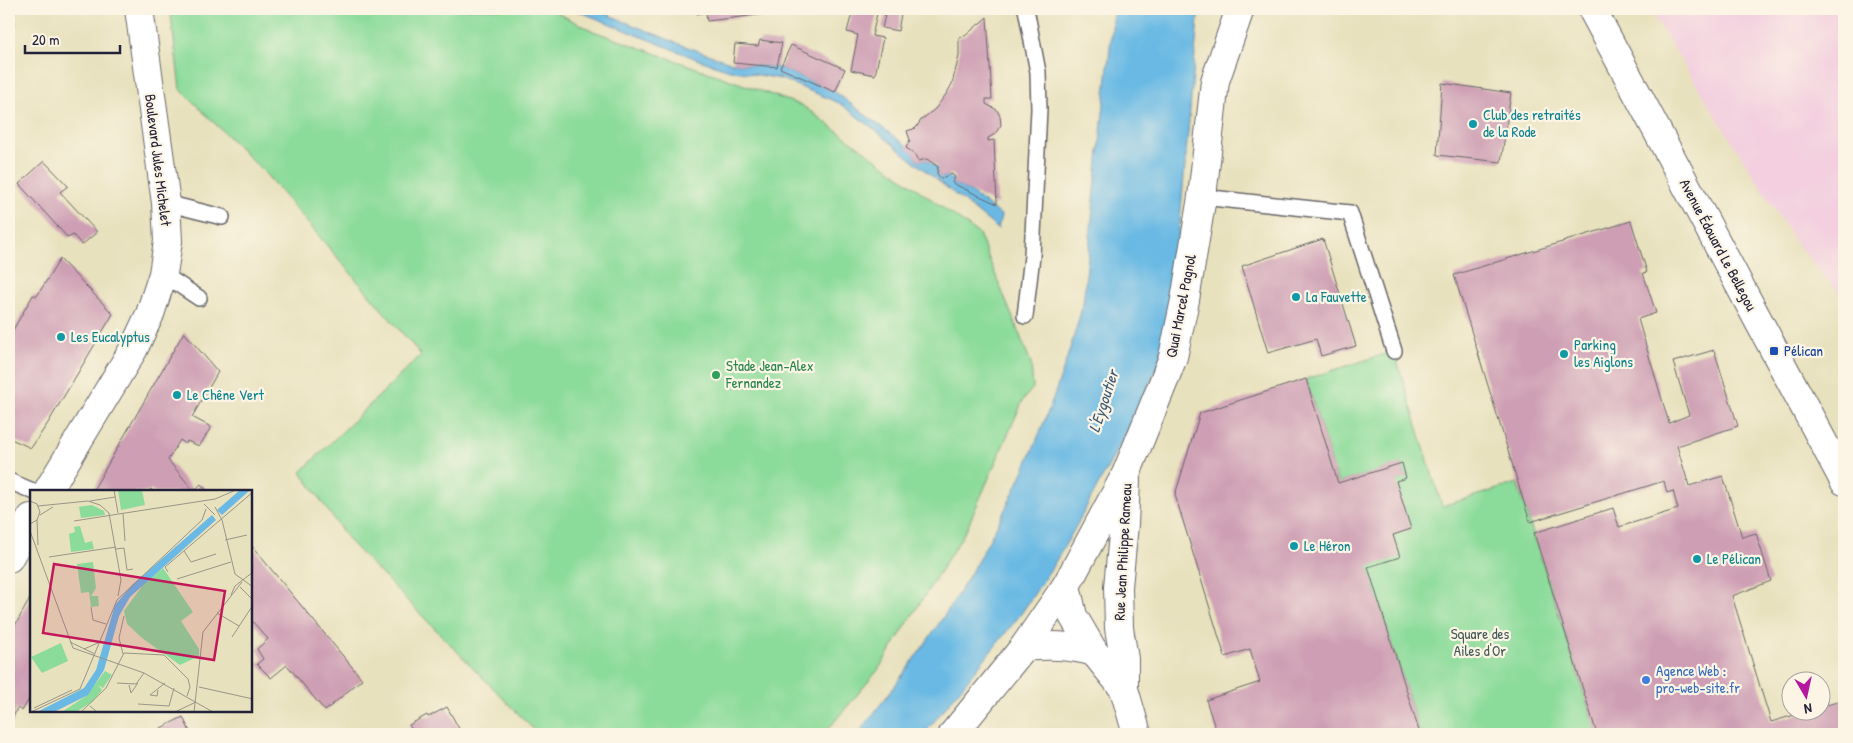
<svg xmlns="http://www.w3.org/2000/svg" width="1853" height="743" viewBox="0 0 1853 743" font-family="'Patrick Hand',sans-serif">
  <rect width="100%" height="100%" fill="#fcf5e5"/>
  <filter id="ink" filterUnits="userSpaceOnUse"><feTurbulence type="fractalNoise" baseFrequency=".02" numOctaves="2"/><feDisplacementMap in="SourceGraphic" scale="10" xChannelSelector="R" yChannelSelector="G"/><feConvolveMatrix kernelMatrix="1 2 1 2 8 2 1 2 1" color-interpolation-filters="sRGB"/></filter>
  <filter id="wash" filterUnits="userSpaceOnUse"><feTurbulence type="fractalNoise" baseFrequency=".0096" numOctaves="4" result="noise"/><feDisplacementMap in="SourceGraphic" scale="20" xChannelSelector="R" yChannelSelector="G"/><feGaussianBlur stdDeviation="1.12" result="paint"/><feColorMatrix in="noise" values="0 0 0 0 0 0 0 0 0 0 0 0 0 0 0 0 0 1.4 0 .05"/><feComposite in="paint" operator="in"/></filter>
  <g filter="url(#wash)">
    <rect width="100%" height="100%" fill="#e8e1bd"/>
    <!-- built -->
    <path fill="#f3cfdf" d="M1649,9H1844V299L1795,242Z"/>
    <!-- green -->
    <g fill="#8bdb9a" stroke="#567e6a">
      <path d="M181,9H550L593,31L803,106L979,234L1031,363L1033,388L1023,400L966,530L878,670L824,734H538L350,542L301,472L421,355L264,172L180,89L171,15Z"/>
      <path d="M1394,351L1442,506L1517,483L1597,734H1420L1368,567L1393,535L1396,481L1406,477L1402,464L1338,483L1306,379Z"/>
    </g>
    <!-- water -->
    <g fill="#69b9e4" stroke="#466e90">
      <path d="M573,9H594L682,45L733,63L780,68L835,92L907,146L914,153L918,161L926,159L937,168V174L941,178L948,176L953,180L952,183L970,192L1001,215L998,229L870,126L839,103L781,79L730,70L699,60Z"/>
      <path d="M1114,9H1199L1174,288L1166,346L1138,411L1074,530L1054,564L1021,614L924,734H858C894,687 930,640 961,589C1015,501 1056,404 1083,304Z"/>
    </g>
    <g id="blocks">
      <!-- building -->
      <g fill="#ce9fb4">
        <path d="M9,9H15L14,24H9Z"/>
        <path d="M697,9H784V12L707,21L706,12L697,14Z"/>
        <path d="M853,9H878L872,36L883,38L875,75L851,70L858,35L847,32Z"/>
        <path d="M886,11L901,14L898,31L882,28Z"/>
        <path d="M987,17L992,99H986V104L997,110L1000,116L1001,125L995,134L988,138V141L994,140L997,204L952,183L955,177L952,174L941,178L937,174L938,167L927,159L918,161L914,153L906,148L910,140L907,131L916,128L921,120L935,109L947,93L952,84L959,56V37L965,36Z"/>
        <path d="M760,40L782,43L777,67L733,63L735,44L758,46Z"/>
        <path d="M791,45L845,69L835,92L780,68Z"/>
        <path d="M1442,83L1511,93L1501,162L1437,155Z"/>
        <path d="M44,161L68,186L60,192L97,232L82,245L73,235L68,238L19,184Z"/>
        <path d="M1631,221L1647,272L1643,273L1656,313L1638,319L1669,423L1689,415L1673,362L1714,350L1738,426L1677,446L1689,486L1723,476L1742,537L1756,533L1771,581L1732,596L1771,722L1811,710H1820V707L1844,700V734H1597L1534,533L1613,508L1619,527L1678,509L1673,491L1667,493L1664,481L1530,522L1454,275Z"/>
        <path d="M1323,239L1356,346L1321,356L1316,339L1268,353L1242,266Z"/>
        <path d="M60,259L113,314L48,423L31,448L9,438V337L33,295L37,296Z"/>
        <path d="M184,332L218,372L192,417L211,427L202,442L199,446L187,441L186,444L180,440L168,460L194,491L201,484L208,492H154L151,489L149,492H92Z"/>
        <path d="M1306,379L1338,483L1402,463L1406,478L1396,481L1411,529L1393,535L1400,557L1368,567L1420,734H1217L1206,700L1260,682L1250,649L1225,657L1175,495L1200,413Z"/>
        <path d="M251,545L362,679L325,711L287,665L271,678L257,664L263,659L257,649L268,639L251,620Z"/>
        <path d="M31,597V696L22,711L17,708L9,728V636Z"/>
        <path d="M447,707L462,734H414L409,725L427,715L428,717Z"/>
        <path d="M183,717L191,734H162L159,729Z"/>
      </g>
    </g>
  </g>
  <g filter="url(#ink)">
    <use href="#blocks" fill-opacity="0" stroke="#676568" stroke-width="1"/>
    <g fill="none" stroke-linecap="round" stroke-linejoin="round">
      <!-- lane casing -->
      <g stroke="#676568" stroke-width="18">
        <g id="lane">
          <path d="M1202,197L1350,213L1394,351"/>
          <path d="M166,203L222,217"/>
          <path d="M163,274L199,298"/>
          <path d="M1025,316L1032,256L1039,109L1038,72L1026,9"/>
          <path d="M9,481L35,492"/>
        </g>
      </g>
      <!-- street casing -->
      <g stroke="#676568" stroke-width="30">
        <g id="street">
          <path d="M47,492L133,350L150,314L163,274L168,241L166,203L139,9"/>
          <path d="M9,558L31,518"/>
        </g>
      </g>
      <!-- secondary casing -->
      <g stroke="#676568" stroke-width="30">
        <g id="secondary">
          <path d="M1592,9L1844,481"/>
          <path d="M1126,481L1124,524L1118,587L1119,628L1124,659V689L1137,734"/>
          <path d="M1066,586L1073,616L1094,652L1124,689"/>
          <path d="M1024,647C1050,645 1069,645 1094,652"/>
          <path d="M953,734L1024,647L1066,586L1126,474L1163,383L1173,357L1185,300L1202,197L1215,81L1240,9"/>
        </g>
      </g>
      <!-- lane -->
      <use href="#lane" stroke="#fff" stroke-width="15"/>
      <!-- street -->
      <use href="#street" stroke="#fff" stroke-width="28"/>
      <!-- secondary -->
      <use href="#secondary" stroke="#fff" stroke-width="28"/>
    </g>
  </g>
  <!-- markers -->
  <g fill="#0f9aa8" stroke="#fcf5e5" stroke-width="2">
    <circle cx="1473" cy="124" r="5"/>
    <circle cx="1296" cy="297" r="5"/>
    <circle cx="61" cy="337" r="5"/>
    <circle cx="1564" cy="354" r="5"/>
    <circle cx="177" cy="395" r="5"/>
    <circle cx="1294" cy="546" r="5"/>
    <circle cx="1697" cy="559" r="5"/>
  </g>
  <rect fill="#1a4fb4" stroke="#fcf5e5" stroke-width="2" x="1769" y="346" width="10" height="10" rx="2.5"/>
  <circle fill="#2e9e5b" stroke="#fcf5e5" stroke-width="2" cx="716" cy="375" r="5"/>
  <circle fill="#3f7fe0" stroke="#fcf5e5" stroke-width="2" cx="1646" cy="680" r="5"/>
  <g text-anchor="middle" stroke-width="4.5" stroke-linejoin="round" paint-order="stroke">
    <!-- culture labels -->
    <g font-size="15" fill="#0d838f" stroke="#fcf5e5" text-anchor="start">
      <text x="1483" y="120">Club des retraités<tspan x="1483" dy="17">de la Rode</tspan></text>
      <text x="1306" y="302">La Fauvette</text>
      <text x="71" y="342">Les Eucalyptus</text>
      <text x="1574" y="350">Parking<tspan x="1574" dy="17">les Aiglons</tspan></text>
      <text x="187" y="400">Le Chêne Vert</text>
      <text x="1304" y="551">Le Héron</text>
      <text x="1707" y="564">Le Pélican</text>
    </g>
    <!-- street labels -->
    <g font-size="15" fill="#22223b" stroke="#fcf5e5">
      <text transform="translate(158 160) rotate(83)" y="5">Boulevard Jules Michelet</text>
      <text transform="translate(1718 245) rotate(62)" y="5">Avenue Édouard Le Bellegou</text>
      <text transform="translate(1181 306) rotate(-79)" y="5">Quai Marcel Pagnol</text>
      <text transform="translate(1123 552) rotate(-87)" y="5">Rue Jean Philippe Rameau</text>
    </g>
    <!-- transit labels -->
    <g font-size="15" fill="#164399" stroke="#fcf5e5" text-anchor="start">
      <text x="1784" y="356">Pélican</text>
    </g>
    <!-- leisure labels -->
    <g font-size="15" fill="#27864d" stroke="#fcf5e5" text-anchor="start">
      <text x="726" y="371">Stade Jean-Alex<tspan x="726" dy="17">Fernandez</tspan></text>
    </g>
    <!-- park labels -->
    <g font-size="15" fill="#425a58" stroke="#fcf5e5">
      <text x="1480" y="639">Square des<tspan x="1480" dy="17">Ailes d'Or</tspan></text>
    </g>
    <!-- shop labels -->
    <g font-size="15" fill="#366cbe" stroke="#fcf5e5" text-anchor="start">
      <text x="1656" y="676">Agence Web :<tspan x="1656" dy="17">pro-web-site.fr</tspan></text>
    </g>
    <!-- water labels -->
    <g font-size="16" font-style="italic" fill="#3b5776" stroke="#fcf5e5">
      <text transform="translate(1103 401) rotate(-72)" y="6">L'Eygoutier</text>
    </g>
  </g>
  <!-- overview -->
  <g transform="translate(30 490)">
    <rect width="222" height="222" fill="#e8e1bd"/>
    <path d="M88,0H112L115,15L91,20ZM62,15L74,21L75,25L51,28L49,17L41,18ZM50,36L55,53L62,51L64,59L41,62L39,44L45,42L44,37ZM63,72L66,98L61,106H68L69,116L61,117L59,102L51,103L47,74ZM133,78L163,122L151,131L169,159V166L150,175L112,148L97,134L94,121L113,95ZM31,153L38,171L12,183L1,167ZM75,181L82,185L73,198L68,195L72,200L62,212L46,222H32L56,206Z" fill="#8bdb9a"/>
    <path d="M210,0H220L192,25L187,20ZM182,25L186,30L100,107L89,126L74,180L58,205L24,222H7L54,198L66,180L85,115L102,95Z" fill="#69b9e4"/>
    <path fill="none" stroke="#999589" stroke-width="1" d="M84,0L88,23M0,11L7,14L10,22L7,30L0,34M60,11L85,7M174,14L185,25M8,16L58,11L70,15L79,23L91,90L88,106M185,17L192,30L205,84L223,97M93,23L95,51M10,25L23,17M7,30L8,55M44,31L185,9L206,0M0,41L43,158L114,183L183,222M195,50L217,45M86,59L94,58L97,80L103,79M154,61L161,72L186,64M19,67L86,57M138,82L135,77L223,2M147,89L201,72M210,97L223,110M201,105L205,96L223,82M61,117L63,130L76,134M187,123L209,136M202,147L223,115M40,152L65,164M54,159L68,153M93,164L89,148L94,126M87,193L106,194L114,183M99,195L101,203L108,193M169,197L223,209M128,200L127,206L120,205L135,193M108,214L139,216L144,198M60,216L67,222H78M4,218L42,200M1,222L50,199L87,110L172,30L176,19M51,222L76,198L94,163L134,165L158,189L160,197L157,206M145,222L166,212M164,222L173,142L212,92"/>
    <path fill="#c2185b" fill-opacity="0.15" stroke="#c2185b" stroke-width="2.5" d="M24,74L195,101L184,170L13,143Z"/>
    <rect width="222" height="222" fill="none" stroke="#22223b" stroke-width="2.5"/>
  </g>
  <!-- margin -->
  <rect width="1853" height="743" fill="none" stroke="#fcf5e5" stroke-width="30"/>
  <!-- north arrow -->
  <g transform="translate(1806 696) rotate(171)"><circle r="24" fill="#fcf5e5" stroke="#a5a1a1"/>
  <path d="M0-4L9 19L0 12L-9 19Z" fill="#b5179e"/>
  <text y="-8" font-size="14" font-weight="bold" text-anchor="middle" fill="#22223b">N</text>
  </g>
  <!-- scale -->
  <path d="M25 45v8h95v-8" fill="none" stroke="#22223b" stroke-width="2.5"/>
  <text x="32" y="45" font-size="15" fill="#22223b" stroke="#fcf5e5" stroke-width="4" paint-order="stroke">20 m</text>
</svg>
